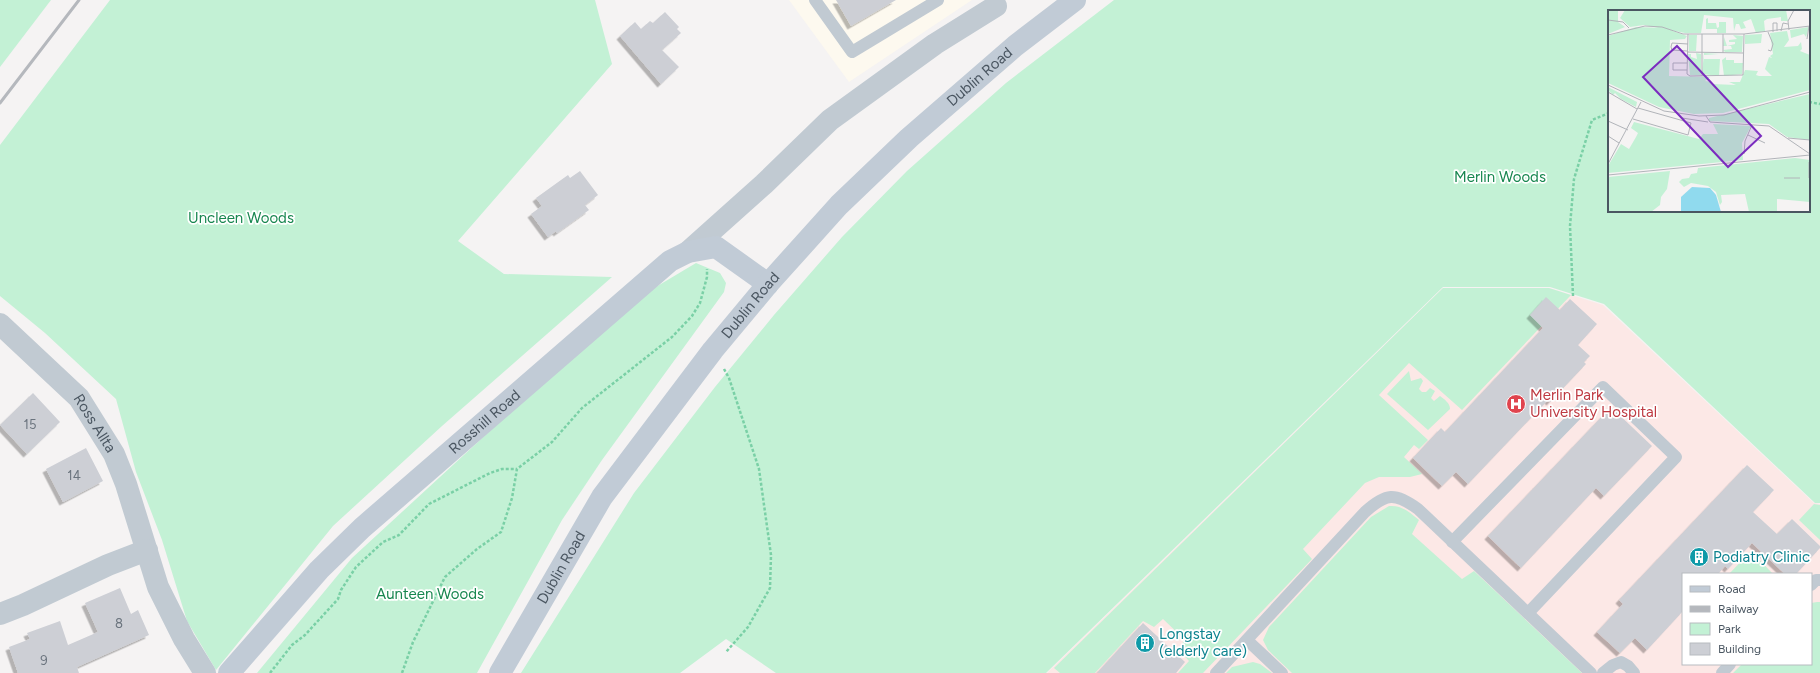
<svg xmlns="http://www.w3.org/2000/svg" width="1820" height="673" viewBox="0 0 1820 673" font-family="Figtree,sans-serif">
  <defs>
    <filter id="shadow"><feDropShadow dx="-3.5" dy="3.5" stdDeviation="0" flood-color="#0004"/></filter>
  </defs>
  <rect width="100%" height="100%" fill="#f5f3f3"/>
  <!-- commercial -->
  <path fill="#fdf9ef" d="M789,0H972L849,82Z"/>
  <!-- medical -->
  <path fill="#fce8e6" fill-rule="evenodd" d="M1443,288H1549L1603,305L1814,503L1820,504V673H1047ZM1683,574H1811V664H1683Z"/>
  <!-- green -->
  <g fill="#c3f1d5" fill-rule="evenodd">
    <path d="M0,0H51L0,67Z"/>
    <path d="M110,0H595L612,64L458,241L504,274L612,277L442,426L333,526L216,670L187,621L162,540L136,472L116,399L45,333L0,296V145Z"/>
    <path d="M1114,0H1820V503H1815L1604,304L1550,287H1443L1046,673H776L726,639L680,673H521L634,493L715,387L774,315L842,237L907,171L1006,83ZM1609,11H1809V211H1609Z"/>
    <path d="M696,263L720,273L726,283L724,292L602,460L562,520L477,673H257L352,558L629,303Z"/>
    <path d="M1443,288H1549L1571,295L1462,410L1409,363L1379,395L1428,440L1419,449L1414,445L1404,457L1422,474L1410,477H1379L1365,483L1303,549L1312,559L1203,673H1178L1189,661L1180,651L1184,639L1163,619L1154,627L1143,621L1095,673H1060L1054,668Z"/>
    <path d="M1409,371L1411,381L1421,378L1423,381L1419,389L1422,392H1426L1430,388L1435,391L1431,398L1434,401L1440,396C1444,399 1450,403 1450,409L1428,430L1387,394Z"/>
    <path d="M1814,504L1820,505V540L1799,520Z"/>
    <path d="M1389,506C1402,505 1409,512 1419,520L1412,534L1462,579L1474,571L1582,673H1292L1268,650L1263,640L1269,627L1371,517Z"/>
    <path d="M1751,551L1773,574H1729Z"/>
    <path d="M1817,602H1820V673H1733L1742,664H1811V603Z"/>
    <path d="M1253,662L1260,664L1272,673H1226L1232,667Z"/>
  </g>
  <!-- building -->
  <g fill="#cdcfd5" filter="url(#shadow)">
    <path d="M836,0H896L851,26Z"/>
    <path d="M665,12L679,27L677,29L681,33L662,50L679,67L661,84L620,36L635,22L641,29L650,21L653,23Z"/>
    <path d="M580,171L598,195L585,205L589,210L557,233L556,231L548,237L531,214L542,206L536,198L568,175L570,178Z"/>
    <path d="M1546,297L1560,310L1570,299L1597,324L1578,345L1590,356L1584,362L1586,364L1550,402L1548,400L1468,484L1456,472L1442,486L1413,458L1441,428L1445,432L1543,328L1530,315Z"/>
    <path d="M33,393L60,422L27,454L0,425Z"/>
    <path d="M1611,407L1652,446L1604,496L1596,488L1521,568L1488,536Z"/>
    <path d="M86,448L103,481L63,502L46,469Z"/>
    <path d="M1747,465L1774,490L1753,512L1777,534L1792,519L1820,546V548L1796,574H1785L1752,543L1728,569L1725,566L1718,574H1683V611L1647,650L1635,638L1620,653L1597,632L1623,604L1619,600Z"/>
    <path d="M120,588L131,614L138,610L149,635L77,667L79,673H18L9,647L30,639L27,633L60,621L68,645L98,632L85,603Z"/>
    <path d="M1143,623L1185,662L1176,673H1097Z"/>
  </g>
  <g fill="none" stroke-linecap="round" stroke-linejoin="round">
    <!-- path -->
    <g stroke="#7ad0a6" stroke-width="2.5" stroke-dasharray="3 2" stroke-linecap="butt">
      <path d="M1809,102L1820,104"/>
      <path d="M1573,296L1570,226L1574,179L1592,120L1609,113"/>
      <path d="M724,369L729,378L759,469L771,555L770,588L748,627L726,652"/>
      <path d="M270,673L292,645L305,635L338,599L341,590L356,567L383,542L399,535L429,504L490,473L502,469H517"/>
      <path d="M402,673L413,642L445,577L477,549L501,532L512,498L517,469L552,442L582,408L672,337L692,316L700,303L707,277V269"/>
    </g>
    <!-- lane -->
    <g stroke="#c1cad2" stroke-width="12">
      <path d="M815,0L852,52L938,0"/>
      <path d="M1452,542L1603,387L1676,457L1528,613"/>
      <path d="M1811,585L1816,580H1820"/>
      <path d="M1247,640L1282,673"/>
      <path d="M1216,673L1365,512C1386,493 1395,492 1418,509L1591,673"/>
      <path d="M1603,673L1613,665L1621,662L1628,666L1634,673"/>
      <path d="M1722,673L1730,664"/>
    </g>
    <!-- street -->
    <g stroke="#c1cad2" stroke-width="22">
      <path d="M688,252L764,184L830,120L935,44L996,6"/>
      <path id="s1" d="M0,324L79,398L114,454L126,484L158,587L184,639L205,673"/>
      <path d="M0,614L23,605L108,565L147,550"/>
    </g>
    <!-- secondary -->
    <g stroke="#c1cbd6" stroke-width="22">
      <path id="s2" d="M229,673L319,570L362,528L670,261L688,252L716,247L768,284"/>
      <path id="s3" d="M500,673L602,497L713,350L768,284L839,205L909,138L1015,46L1075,0"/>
    </g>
    <!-- rail -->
    <path stroke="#b5b8bd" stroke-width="3" d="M0,103L79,0"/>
  </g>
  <!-- icons -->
  <defs>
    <g id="hospital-disc" transform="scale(1)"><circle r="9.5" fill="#e0444e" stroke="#fff"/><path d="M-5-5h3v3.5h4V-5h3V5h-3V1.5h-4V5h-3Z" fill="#fff"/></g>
    <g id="building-disc" transform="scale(1)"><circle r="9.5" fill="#0f9aa8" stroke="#fff"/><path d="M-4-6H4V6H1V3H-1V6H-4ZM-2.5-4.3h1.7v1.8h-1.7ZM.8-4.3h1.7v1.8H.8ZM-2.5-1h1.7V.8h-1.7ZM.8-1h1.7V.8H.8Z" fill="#fff"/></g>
  </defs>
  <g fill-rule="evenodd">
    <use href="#hospital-disc" x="1516" y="404"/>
    <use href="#building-disc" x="1699" y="557"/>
    <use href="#building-disc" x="1145" y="643"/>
  </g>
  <g text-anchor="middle" stroke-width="3.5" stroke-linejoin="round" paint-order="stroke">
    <!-- number labels -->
    <g font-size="13" fill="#6b747e">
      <text x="30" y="429">15</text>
      <text x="74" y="480">14</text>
      <text x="119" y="628">8</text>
      <text x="44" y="665">9</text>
    </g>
    <!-- street labels -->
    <g font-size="15" fill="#4a5661" stroke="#fff">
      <text dy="5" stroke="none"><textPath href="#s3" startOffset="770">Dublin Road</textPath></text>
      <text dy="5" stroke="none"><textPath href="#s3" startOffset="446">Dublin Road</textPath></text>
      <text dy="5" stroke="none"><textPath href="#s2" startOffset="359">Rosshill Road</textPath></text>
      <text dy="5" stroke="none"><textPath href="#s1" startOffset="138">Ross Allta</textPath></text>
      <text dy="5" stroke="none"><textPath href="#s3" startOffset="122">Dublin Road</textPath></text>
    </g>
    <!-- park labels -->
    <g font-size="15" fill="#17864f" stroke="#fff">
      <text x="1500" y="182">Merlin Woods</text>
      <text x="241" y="223">Uncleen Woods</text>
      <text x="430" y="599">Aunteen Woods</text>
    </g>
    <!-- health labels -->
    <g font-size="15" fill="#be3a42" stroke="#fff" text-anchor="start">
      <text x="1530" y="400">Merlin Park<tspan x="1530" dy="17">University Hospital</tspan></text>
    </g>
    <!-- culture labels -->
    <g font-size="15" fill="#0d838f" stroke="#fff" text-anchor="start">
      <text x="1713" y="562">Podiatry Clinic</text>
      <text x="1159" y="639">Longstay<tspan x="1159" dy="17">(elderly care)</tspan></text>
    </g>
  </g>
  <!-- overview -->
  <g transform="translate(1608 10)">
    <rect width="202" height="202" fill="#f5f3f3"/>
    <path d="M0,0H10V12L17,17L0,24ZM17,0H178L180,11H173V7L159,9L156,11L157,21L148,23L143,9L135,12L138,18L133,19L131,14H128L126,21L125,8L96,5L93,23H77L36,15L22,17L12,8ZM100,8V13H108L109,18L111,17V12H118V23H109V19H98V9ZM28,17L56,18L79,26L77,29L62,30L61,66L102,67L97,71L104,72V74L128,75L121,72H132L137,60L150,61L148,65L151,66H164L157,59L161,47L164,48L162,46L165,44L162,23L179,21L181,30L176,37L190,36L193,32L194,39L192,41L202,45V80L115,103L86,104L51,97L0,73V26ZM201,17L198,27L196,24L183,28L182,20ZM154,24L153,33L137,34V25ZM81,25H89L88,41H81ZM125,25L135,26L134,42H117L115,40L124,39L123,36H115L116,27L119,36L127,34V32H121V30L129,29ZM88,43L93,44V65H82L80,44H87H83V47L89,49ZM96,43L111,44L96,45V49H112L111,66L94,64ZM118,47V50H126V53H135L134,64L116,66L114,50ZM0,77L29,92L28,97L13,89L7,83L5,85L0,80ZM202,84V130L179,127L161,114L101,111V108ZM26,112L91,129L95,124H110L105,114L143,116L134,133L135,150L0,163V156L13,134L21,139L28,127L30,123L23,118ZM187,148L202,150V192L169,189V202H141L137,184L113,185L114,192L112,195L108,182L100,176L83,173L76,177L71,172L74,169L81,168L83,164L89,163L90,158ZM62,161L59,179L53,187L52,195L43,202H0V167Z" fill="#c3f1d5"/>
    <path d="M84,177L102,178L108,185L113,202H73V187Z" fill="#90daee"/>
    <path fill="none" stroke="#b1b4b9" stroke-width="1" d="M0,10L15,12L21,18M181,20L180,11L186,0M173,21L175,13L180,14M165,22V13H169V21M80,24L79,64L82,66L135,65L136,24M0,25L37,16L54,17L75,24H136L202,16M199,29L201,16M160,40L163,41L165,34L160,22M79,41L64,40L63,37L64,33L80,34M79,42L135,43M115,43V24M79,60H65V53H79M94,66V24M0,75L56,101L91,106L116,105L202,82M0,82L29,99M98,106L102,112L161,116L202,144M74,108L100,112M25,109L80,125L83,113L30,98M0,111L20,120M140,125L157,133M0,126L11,133M180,128L202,130M136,144L137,131L144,115M0,154L33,92M0,165L202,145M176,168H192M201,168V152"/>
    <path fill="#7b2cbf" fill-opacity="0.15" stroke="#7b2cbf" stroke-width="2" d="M69,36L153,126L120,157L35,67Z"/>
    <rect width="202" height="202" fill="none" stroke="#4a5661" stroke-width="2"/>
  </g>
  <!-- legend -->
  <rect x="1682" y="573" width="130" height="92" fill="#ffffff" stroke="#b7bbc0"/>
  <rect x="1690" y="586" width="20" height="6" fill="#c1cbd6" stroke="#b7bbc0"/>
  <text x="1718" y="593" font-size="12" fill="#4a5661">Road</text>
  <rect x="1690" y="606" width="20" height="6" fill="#b5b8bd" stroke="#b7bbc0"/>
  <text x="1718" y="613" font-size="12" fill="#4a5661">Railway</text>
  <rect x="1690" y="623" width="20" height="12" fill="#c3f1d5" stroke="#b7bbc0"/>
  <text x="1718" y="633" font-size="12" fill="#4a5661">Park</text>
  <rect x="1690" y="643" width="20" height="12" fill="#cdcfd5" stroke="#b7bbc0"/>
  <text x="1718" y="653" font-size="12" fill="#4a5661">Building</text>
</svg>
